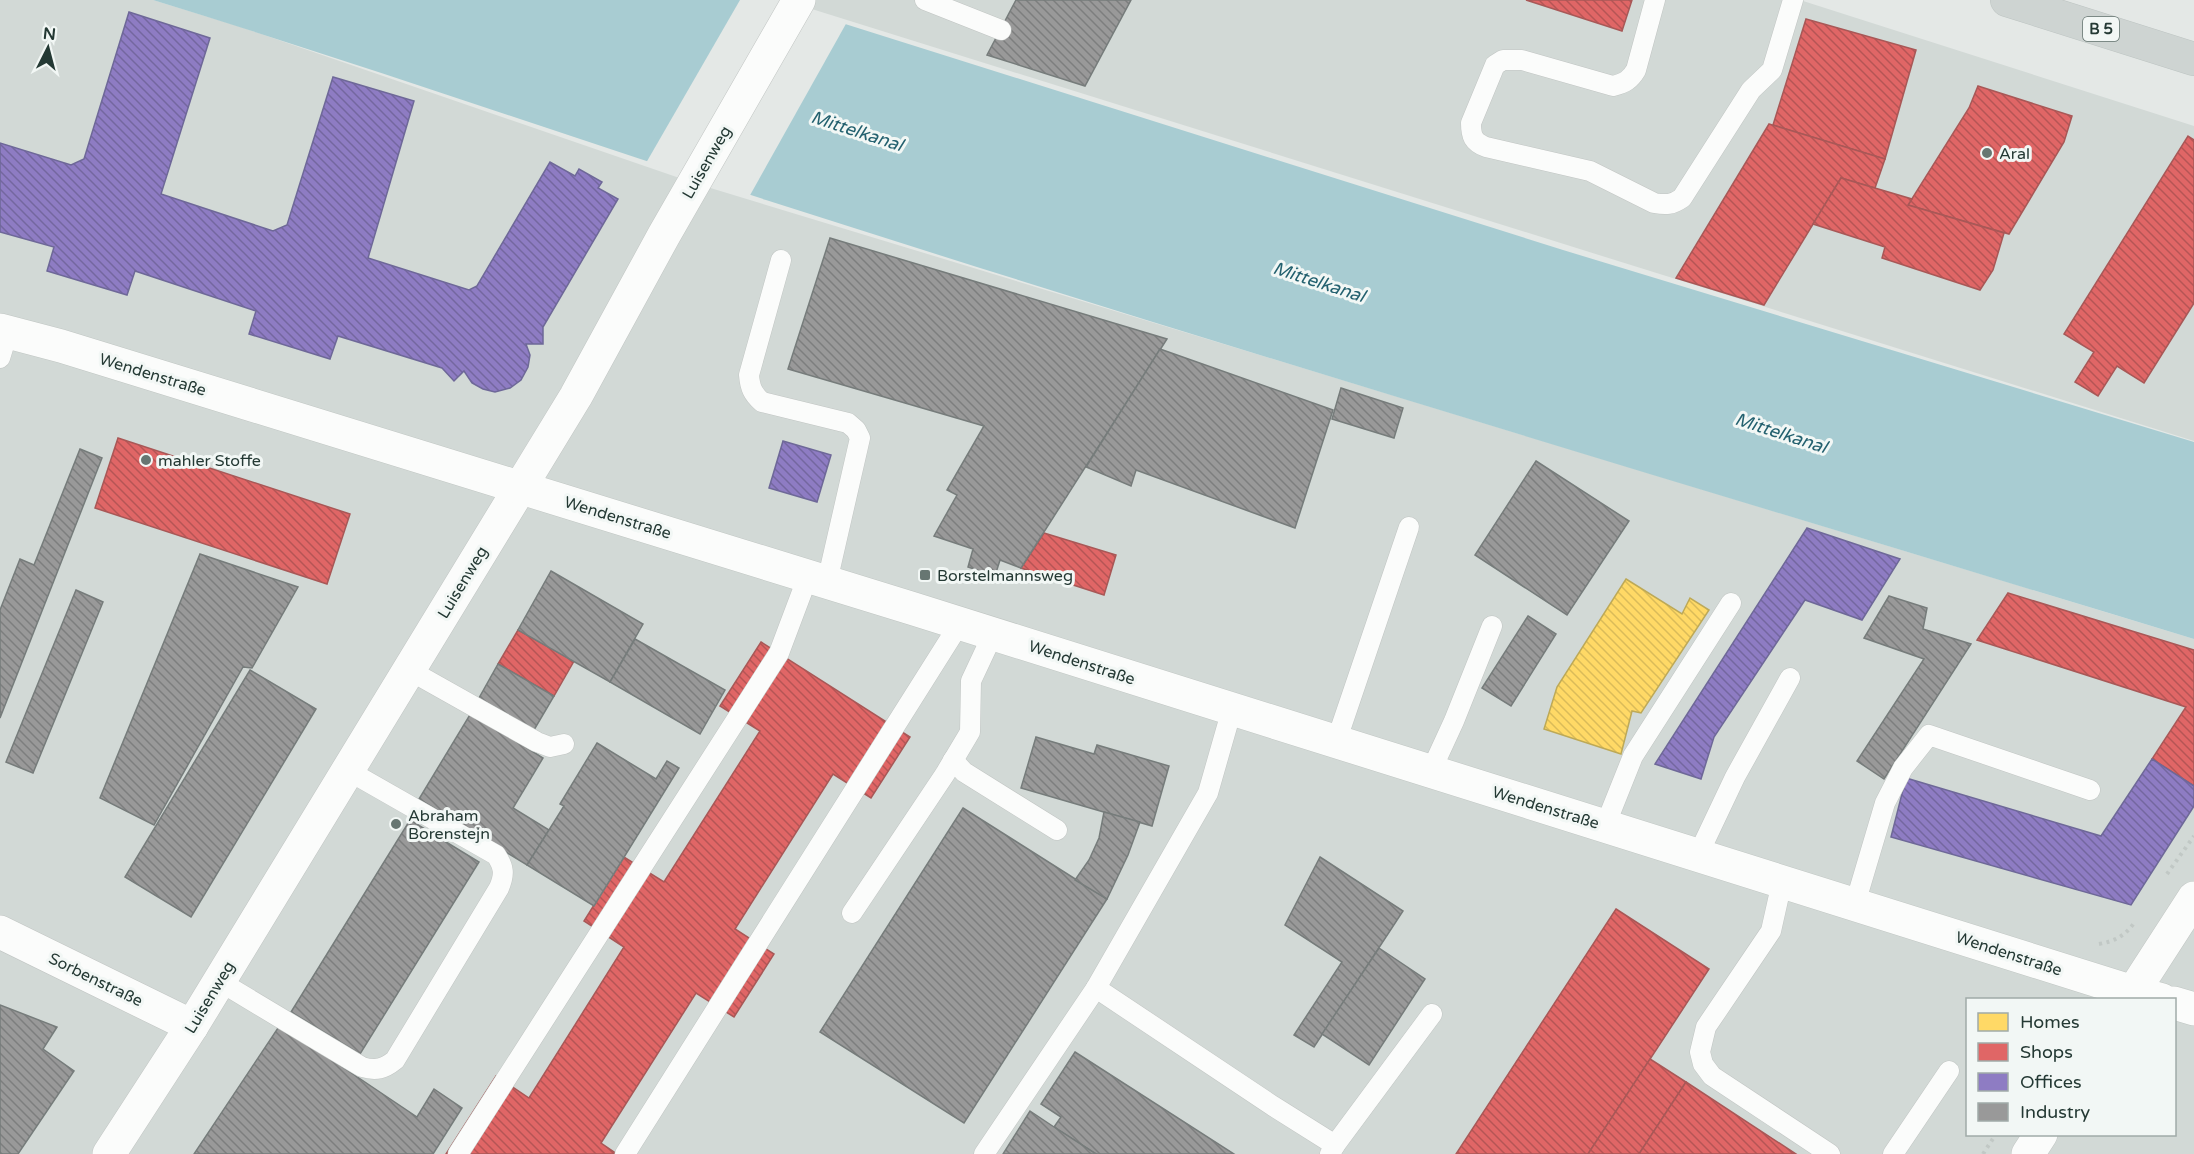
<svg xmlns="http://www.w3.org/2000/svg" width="2194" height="1154" viewBox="0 0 2194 1154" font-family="'Varela Round',sans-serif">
  <defs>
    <pattern id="homes-back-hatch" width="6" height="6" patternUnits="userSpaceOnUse" patternTransform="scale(1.5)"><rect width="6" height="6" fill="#ffd966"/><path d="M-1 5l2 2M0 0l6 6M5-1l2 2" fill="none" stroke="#dabb59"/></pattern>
    <pattern id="shops-back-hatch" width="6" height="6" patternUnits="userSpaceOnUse" patternTransform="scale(1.5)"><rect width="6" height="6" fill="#e06666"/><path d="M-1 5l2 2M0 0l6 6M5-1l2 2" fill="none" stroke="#b55555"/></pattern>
    <pattern id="offices-back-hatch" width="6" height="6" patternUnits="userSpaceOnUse" patternTransform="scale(1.5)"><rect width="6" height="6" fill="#8e7cc3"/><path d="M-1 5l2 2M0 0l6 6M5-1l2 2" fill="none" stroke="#74679f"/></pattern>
    <pattern id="industry-back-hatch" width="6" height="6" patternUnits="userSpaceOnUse" patternTransform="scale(1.5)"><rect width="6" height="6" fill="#999"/><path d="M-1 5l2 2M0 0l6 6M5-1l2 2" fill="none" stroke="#7d7e7e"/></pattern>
  </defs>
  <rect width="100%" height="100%" fill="#e4e8e6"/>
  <!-- built -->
  <g fill="#d2d9d6" fill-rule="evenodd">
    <path d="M0,0H153L241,27L694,183L2194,639V1154H0ZM1968,1000H2174V1134H1968Z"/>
    <path d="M783,0H1800L2194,126V441Z"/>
  </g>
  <!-- water -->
  <path fill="#a8ccd2" d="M153,0H769L1563,250L2194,442V639C1718,494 1240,352 766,200C561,134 358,63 153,0Z"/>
  <!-- pier -->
  <path fill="#e4e8e6" d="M740,0H779L847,22L749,197L646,163Z"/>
  <!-- homes -->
  <path fill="url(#homes-back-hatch)" stroke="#bda957" stroke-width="1.5" d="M1626,579L1682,614L1690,598L1709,610L1641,713L1632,711L1621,754L1544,729L1557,687Z"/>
  <!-- shops -->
  <g fill="url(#shops-back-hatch)" stroke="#a85857" stroke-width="1.5">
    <path d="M1526,0H1632L1622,31Z"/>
    <path d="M1806,19L1916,50L1885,159L1773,125Z"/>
    <path d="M1978,86L2072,116L2064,142L2009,234L1908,205L1969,108Z"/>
    <path d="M1769,124L1885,159L1875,188L1841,178L1764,305L1676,278Z"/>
    <path d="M2188,136L2194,140V303L2144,383L2117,366L2098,396L2075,382L2094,352L2064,334Z"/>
    <path d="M1841,178L1912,199L1908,205L2004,233L1993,270L1980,290L1882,258L1885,247L1813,224Z"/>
    <path d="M118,438L350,514L327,584L95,508Z"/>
    <path d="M1044,533L1116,555L1104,595L1021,568Z"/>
    <path d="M2008,593L2194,650V786L2152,759L2186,707L1977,640Z"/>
    <path d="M518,630L574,661L554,696L498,664Z"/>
    <path d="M761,642L910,737L871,798L833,774L735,929L774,954L734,1017L696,993L601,1143L617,1154H446L496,1076L529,1098L624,947L584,921L624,857L664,882L760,731L720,706Z"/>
    <path d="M1616,909L1709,969L1588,1154H1456Z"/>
    <path d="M1650,1059L1686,1082L1639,1154H1588Z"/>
    <path d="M1686,1082L1796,1154H1639Z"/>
  </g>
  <!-- offices -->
  <g fill="url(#offices-back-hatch)" stroke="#6e6898" stroke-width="1.5">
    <path d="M129,12L210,38L161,194L273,231L287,225L333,77L414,101L368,258L469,290L477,286L550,162L575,176L579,169L602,182L598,188L618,199L543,327V344H526L530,355L528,367L521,380L510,388L495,392L483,389L472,383L464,371L454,381L442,368L338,336L330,359L249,334L256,311L135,271L127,295L47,271L54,247L0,232V143L71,165L84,159Z"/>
    <path d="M783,441L831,455L817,502L769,488Z"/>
    <path d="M1807,528L1900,559L1862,620L1805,600L1714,737L1701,779L1655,764Z"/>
    <path d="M2152,759L2194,786V806L2131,905L1891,837L1906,778L2101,836Z"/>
  </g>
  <!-- industry -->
  <g fill="url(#industry-back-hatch)" stroke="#767c7b" stroke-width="1.5">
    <path d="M1016,0H1131L1085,86L987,55Z"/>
    <path d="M830,238L1167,339L1021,568L1000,560L995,576L968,567L973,549L934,536L957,495L947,490L984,426L788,369Z"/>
    <path d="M1160,349L1333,410L1295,528L1136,470L1131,486L1086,467Z"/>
    <path d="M1341,388L1403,408L1394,438L1332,419Z"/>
    <path d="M80,449L102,458L0,718V610L20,559L34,565Z"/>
    <path d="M1536,461L1629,521L1567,615L1475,555Z"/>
    <path d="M200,554L298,587L252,668L243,667L154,825L100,798Z"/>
    <path d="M551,571L643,624L610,682L518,630Z"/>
    <path d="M76,590L103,602L33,773L6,762Z"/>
    <path d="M1889,596L1927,608L1923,629L1971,644L1884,779L1857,761L1924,659L1864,638Z"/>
    <path d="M1528,616L1556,634L1511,706L1482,688Z"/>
    <path d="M635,639L725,690L700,734L610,682Z"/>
    <path d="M498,664L554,696L534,730L479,698Z"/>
    <path d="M250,670L316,709L191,917L125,877Z"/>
    <path d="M471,713L543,758L513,808L549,830L527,865L419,799Z"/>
    <path d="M1036,737L1094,754L1097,745L1169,766L1152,826L1021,788Z"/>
    <path d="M597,743L656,779L667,761L679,768L594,906L527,865L564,806L560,804Z"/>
    <path d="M963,808L1107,899L964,1123L820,1032Z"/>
    <path d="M1104,812L1140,822L1128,855L1107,899L1075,880L1089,860L1099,838Z"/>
    <path d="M410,820L479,862L360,1054L291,1012Z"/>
    <path d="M1320,857L1403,911L1314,1047L1294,1035L1342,962L1285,925Z"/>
    <path d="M1379,948L1425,979L1369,1065L1322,1034Z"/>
    <path d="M0,1005L57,1027L43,1049L74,1071L18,1154H0Z"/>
    <path d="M280,1025L417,1117L434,1089L462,1108L433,1154H194Z"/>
    <path d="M1075,1052L1234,1154H1096L1054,1127L1061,1117L1041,1104Z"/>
    <path d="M1030,1111L1054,1127L1096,1154H1003Z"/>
  </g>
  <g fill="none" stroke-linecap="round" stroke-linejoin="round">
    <!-- lane casing -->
    <g stroke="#c1c5c3" stroke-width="21">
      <g id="lane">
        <path d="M925,0L1001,30"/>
        <path d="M1655,0L1636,70C1630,80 1625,83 1613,86L1522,60H1503L1495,65L1471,123C1471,136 1473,142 1486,147L1590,171L1654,203C1666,205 1672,205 1682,198L1751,90L1772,70L1793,0"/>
        <path d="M781,260L749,375C750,388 753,394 762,402L848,423L856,430L860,438L827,582"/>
        <path d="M0,358L8,332"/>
        <path d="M409,670L537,742L550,747L564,744"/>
        <path d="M1232,709L1208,793L1096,988L1273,1106L1335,1145L1330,1154"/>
        <path d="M1336,742L1409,527"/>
        <path d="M953,760L964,772L1057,830"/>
        <path d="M1431,771L1454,721L1492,626"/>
        <path d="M1605,826L1633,756L1731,603"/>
        <path d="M1698,855L1735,777L1790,678"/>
        <path d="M1782,882L1771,931L1706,1027L1700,1052L1703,1064L1712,1076L1830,1154"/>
        <path d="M1855,904L1885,803L1903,768L1929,735L2090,790"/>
        <path d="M852,913L945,774L970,732L971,681L993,634"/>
        <path d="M219,981L362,1067C376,1071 384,1069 395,1060L499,888C505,874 504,867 496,855L347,770"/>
        <path d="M1335,1145L1432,1014"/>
        <path d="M458,1154L779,653L808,576"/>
        <path d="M625,1154L960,623"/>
        <path d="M984,1154L1096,988"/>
        <path d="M1893,1154L1949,1071"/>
      </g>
    </g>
    <!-- street casing -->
    <g stroke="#c1c5c3" stroke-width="34">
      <g id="street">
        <path d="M0,932L192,1026"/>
        <path d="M2128,1000L2194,898"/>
        <path d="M109,1154L192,1026L576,396L664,235L799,0"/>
        <path d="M2028,1154L2041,1134"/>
      </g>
    </g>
    <!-- secondary casing -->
    <g stroke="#c0c6c3" stroke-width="34">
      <g id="secondary">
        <path d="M0,330L61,346L914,609L2133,992L2162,1000"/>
        <path d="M2174,1003L2194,1009"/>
      </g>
    </g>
    <!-- primary casing -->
    <g stroke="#bdc4c2" stroke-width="34">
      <path id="primary" d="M2007,0L2194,59"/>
    </g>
    <!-- path -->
    <g stroke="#c1c8c5" stroke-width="4" stroke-dasharray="3 4.5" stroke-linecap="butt">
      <path d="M2167,874L2194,836"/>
      <path d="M2099,944C2115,941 2125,936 2134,923"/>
      <path d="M1983,1154L1996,1134"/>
    </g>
    <!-- lane -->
    <use href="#lane" stroke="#fbfcfb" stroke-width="20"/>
    <!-- street -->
    <use href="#street" stroke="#fbfcfb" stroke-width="33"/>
    <!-- secondary -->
    <use href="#secondary" stroke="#fbfcfb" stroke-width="33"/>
    <!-- primary -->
    <use href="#primary" stroke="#ced4d2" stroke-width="33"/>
  </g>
  <!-- markers -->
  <g fill="#677672" stroke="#f2f7f5" stroke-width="2">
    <circle cx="1987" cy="153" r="6"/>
    <circle cx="146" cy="460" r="6"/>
    <rect x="919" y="569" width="12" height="12" rx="3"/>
    <circle cx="396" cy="824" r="6"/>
  </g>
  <g text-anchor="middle" stroke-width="6" stroke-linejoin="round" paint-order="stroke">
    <!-- shield labels -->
    <rect fill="#f2f7f5" stroke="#62726e" stroke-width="1.5" x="2083" y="17" width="36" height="24" rx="4.5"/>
    <g font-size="15" font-weight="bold" fill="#243934">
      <text x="2101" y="34">B 5</text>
    </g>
    <!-- poi labels -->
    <g font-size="16" fill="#243934" stroke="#f2f7f5" text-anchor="start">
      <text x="1999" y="159">Aral</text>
      <text x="158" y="466">mahler Stoffe</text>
      <text x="937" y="581">Borstelmannsweg</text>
      <text x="408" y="821">Abraham<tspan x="408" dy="18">Borenstejn</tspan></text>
    </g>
    <!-- street labels -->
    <g font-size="16" fill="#243934" stroke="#f2f7f5">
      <text transform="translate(706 162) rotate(-60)" y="6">Luisenweg</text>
      <text transform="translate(153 374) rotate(17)" y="6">Wendenstraße</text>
      <text transform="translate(618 517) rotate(17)" y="6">Wendenstraße</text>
      <text transform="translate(462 582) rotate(-59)" y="6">Luisenweg</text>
      <text transform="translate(1082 662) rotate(18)" y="6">Wendenstraße</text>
      <text transform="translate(1546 807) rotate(17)" y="6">Wendenstraße</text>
      <text transform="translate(2009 953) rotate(18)" y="6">Wendenstraße</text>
      <text transform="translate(96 979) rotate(26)" y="6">Sorbenstraße</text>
      <text transform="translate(209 997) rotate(-59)" y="6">Luisenweg</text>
    </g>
    <!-- water labels -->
    <g font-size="18" font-style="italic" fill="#24616f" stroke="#f2f7f5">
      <text transform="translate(857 131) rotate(18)" y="6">Mittelkanal</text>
      <text transform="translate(1319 282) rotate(18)" y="6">Mittelkanal</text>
      <text transform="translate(1781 433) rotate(18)" y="6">Mittelkanal</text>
    </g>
  </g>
  <!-- legend -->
  <rect x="1966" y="998" width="210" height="138" fill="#f2f7f5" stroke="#a0aba8" stroke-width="1.5"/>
  <rect x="1978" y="1013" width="30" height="18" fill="#ffd966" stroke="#a0aba8" stroke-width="1.5"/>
  <text x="2020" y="1028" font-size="18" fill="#243934">Homes</text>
  <rect x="1978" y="1043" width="30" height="18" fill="#e06666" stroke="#a0aba8" stroke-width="1.5"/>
  <text x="2020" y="1058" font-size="18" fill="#243934">Shops</text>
  <rect x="1978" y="1073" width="30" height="18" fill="#8e7cc3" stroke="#a0aba8" stroke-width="1.5"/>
  <text x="2020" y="1088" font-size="18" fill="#243934">Offices</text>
  <rect x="1978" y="1103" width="30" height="18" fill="#999999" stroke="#a0aba8" stroke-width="1.5"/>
  <text x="2020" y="1118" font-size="18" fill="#243934">Industry</text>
  <!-- north arrow -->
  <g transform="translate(48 48) rotate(6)" stroke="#f2f7f5" stroke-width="4.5" paint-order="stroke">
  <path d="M0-4.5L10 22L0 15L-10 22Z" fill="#243934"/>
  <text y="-9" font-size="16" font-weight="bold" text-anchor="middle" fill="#243934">N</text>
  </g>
</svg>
